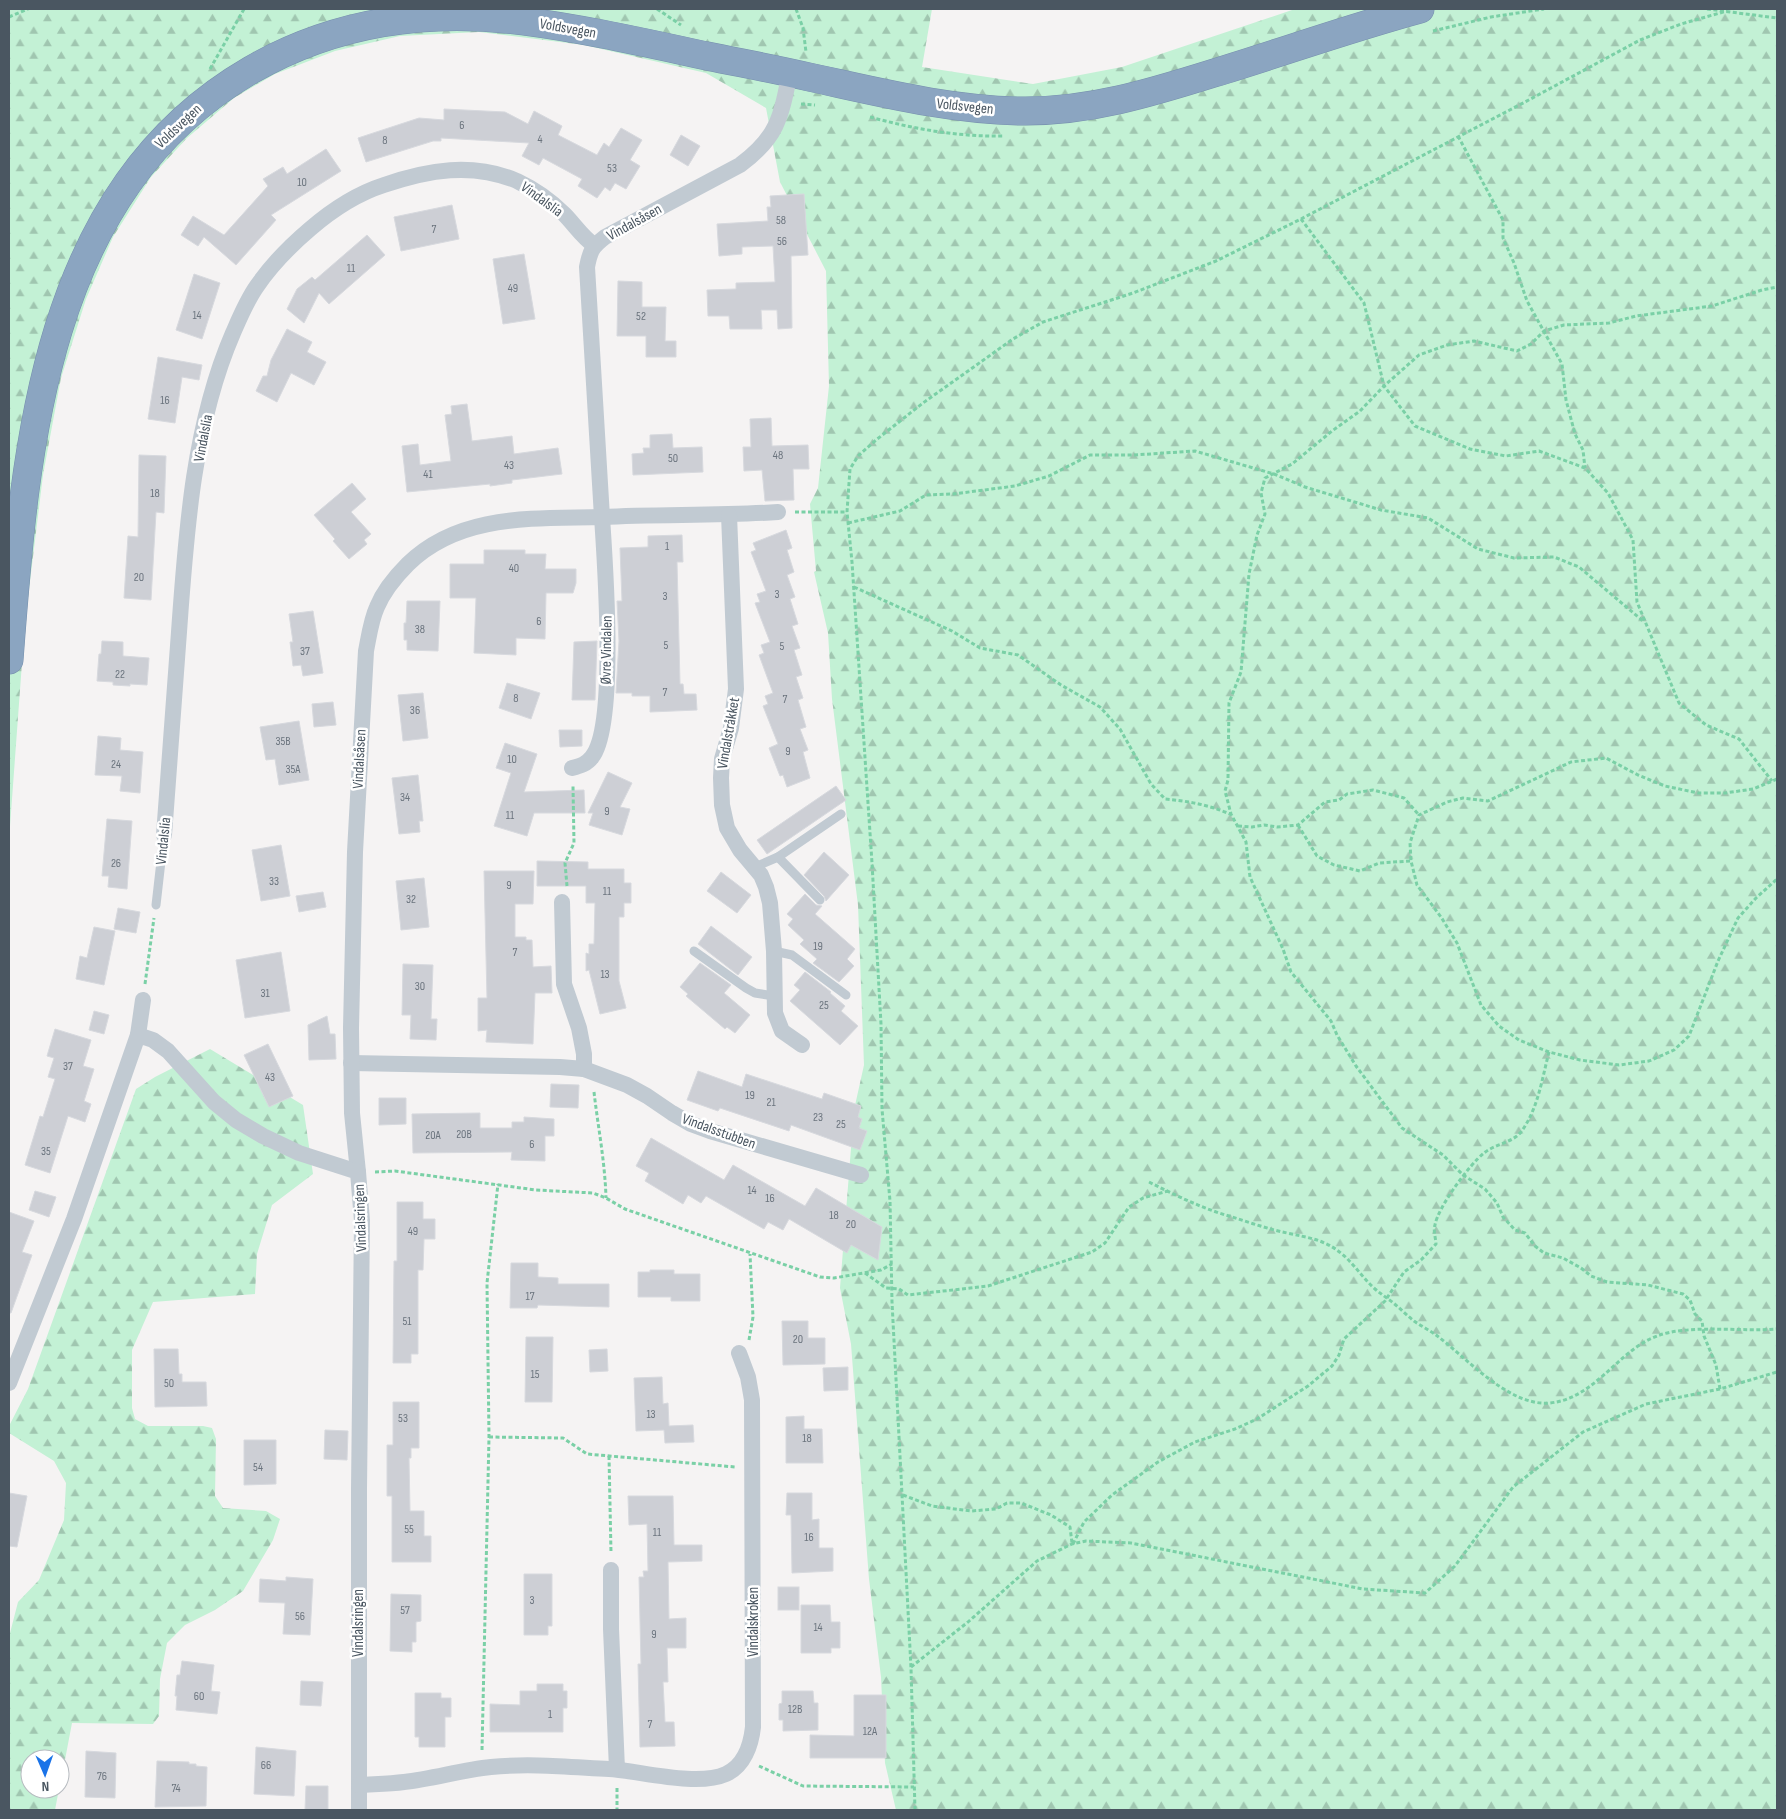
<svg xmlns="http://www.w3.org/2000/svg" width="1786" height="1819" viewBox="0 0 1786 1819" font-family="'Sofia Sans Condensed',sans-serif">
  <defs>
    <pattern id="forest-firs" width="22" height="20" patternUnits="userSpaceOnUse" patternTransform="scale(1.25)"><rect width="22" height="20" fill="#c3f1d5"/><path d="M5 1l3.5 6h-7zM16 11l3.5 6h-7z" fill="#a0c6b0"/></pattern>
  </defs>
  <rect width="100%" height="100%" fill="#f5f3f3"/>
  <!-- forest -->
  <g fill="url(#forest-firs)">
    <path d="M9,9H932L922,67L1033,84L1122,67L1295,9H1777V1810H896L885,1763L881,1677L869,1579L851,1344L840,1288L854,1110L864,1065L858,905L832,699L828,633L814,572L816,571L810,504L818,488L829,386L826,271L780,182L766,108L706,73L584,45L479,32L400,36L335,51L275,74L234,98L187,138L151,177L113,237L86,299L61,378L43,475L25,622L9,840Z"/>
    <path d="M210,1049L303,1105L313,1174L272,1205L257,1254L255,1294L153,1302L132,1350V1408L135,1419L148,1426H203L212,1428L216,1439L215,1496L223,1508L266,1511L280,1519L273,1540L243,1591L215,1610L185,1625L167,1643L160,1679L159,1716L153,1724L72,1723L60,1786V1759H30V1789H59L55,1810H9V1637L18,1602L39,1580L64,1520L66,1483L54,1461L9,1433V1426L28,1389L136,1089L155,1077Z"/>
  </g>
  <!-- building -->
  <g fill="#cdcfd5" stroke="#d7d9de">
    <path d="M444,109L505,112L528,124L534,111L562,126L558,135L597,155L604,143L609,147L621,128L642,140L630,160L640,166L626,189L615,183L610,191L605,187L597,198L578,186L582,179L543,158L539,165L522,156L529,143L441,138V141H433L366,162L358,138L419,118L444,120Z"/>
    <path d="M681,135L700,146L688,166L670,155Z"/>
    <path d="M326,149L341,171L271,215L276,220L236,265L204,237L198,246L181,235L193,216L224,235L268,186L263,179L283,167L287,174Z"/>
    <path d="M804,194L808,255L791,256L792,328L778,329L777,310H761L762,329H730L729,316H708L707,290L736,289V283L775,282L773,246L742,247V254L719,256L717,224L768,221L767,207H771L770,196Z"/>
    <path d="M452,205L459,239L401,251L394,217Z"/>
    <path d="M367,235L385,255L329,304L319,293L304,323L287,309L297,289L312,277L315,280Z"/>
    <path d="M524,254L535,319L503,324L493,259Z"/>
    <path d="M194,274L220,283L202,339L176,330Z"/>
    <path d="M618,281L642,282V307H666L665,341H676V357H646V336H617Z"/>
    <path d="M287,329L312,342L307,352L326,362L314,385L291,373L277,402L256,391L263,376H267L271,360Z"/>
    <path d="M158,357L202,365L199,380L182,377L175,423L148,419Z"/>
    <path d="M467,404L472,441L512,436L514,454L558,448L562,474L512,480V483L490,486V484L407,492L402,446L418,444L420,465L451,461L445,415L452,414L451,406Z"/>
    <path d="M771,418L772,446L808,445L809,469H793L794,500L765,501L762,470L744,471L743,447H751L750,419Z"/>
    <path d="M672,434L673,448L702,447L703,472L633,475L632,454L644,453L643,448H650V435Z"/>
    <path d="M139,455L166,456L164,513L156,512L151,600L124,598L128,536L138,537Z"/>
    <path d="M352,483L366,499L351,512L371,534L364,540L367,544L349,559L333,541L335,539L314,515Z"/>
    <path d="M786,530L792,548L787,550L794,572L787,575L795,597L790,599L798,624L792,626L800,648L794,650L802,675L796,677L803,698L798,700L806,727L800,729L808,750L803,752L810,778L787,787L783,775L780,776L769,748L778,744L763,706L768,704L765,696L773,693L759,655L764,653L761,645L770,642L755,603L760,602L757,594L766,591L751,552L756,550L753,543Z"/>
    <path d="M682,535L683,562H677L680,684H683L684,694H696L697,710L650,712V696H632V693H616L619,641L617,601H622L620,548L648,547V536Z"/>
    <path d="M484,550H525V554H546L545,569H576V583L573,593H546L545,639L516,638V655L474,653L476,598H450V564H484Z"/>
    <path d="M407,601H440L438,651L407,650V640H404V623H406Z"/>
    <path d="M313,611L323,673L303,676L301,665L293,666L290,642H293L289,614Z"/>
    <path d="M102,641L123,642V656L149,658L147,685L130,684V686L113,685V682L97,681L99,654H101Z"/>
    <path d="M597,641L595,700H572L574,642Z"/>
    <path d="M507,683L540,693L531,719L499,708Z"/>
    <path d="M423,693L428,738L403,741L398,695Z"/>
    <path d="M333,702L336,725L314,727L312,704Z"/>
    <path d="M299,721L309,780L279,785L275,759L266,760L260,727Z"/>
    <path d="M559,730H582V746L560,747Z"/>
    <path d="M98,736L121,738L120,750L143,752L140,793L120,791L122,776L95,775Z"/>
    <path d="M505,743L537,754L524,792L584,790L585,813H534L527,836L494,826L511,773L496,768Z"/>
    <path d="M608,772L632,783L620,807L630,809L622,835L589,825L593,813H588Z"/>
    <path d="M418,775L423,821H419L420,832L399,834L392,778Z"/>
    <path d="M836,786L846,800L767,854L757,840Z"/>
    <path d="M107,819L132,821L127,889L108,887L109,876H102Z"/>
    <path d="M281,845L290,896L261,901L252,850Z"/>
    <path d="M824,852L849,875L826,901L824,896L804,875Z"/>
    <path d="M537,861L588,862V869H624V883H631V903H624V917H619V981L626,1008L600,1014L589,970L586,971V953L589,954V944H594L595,903H586V886H537Z"/>
    <path d="M484,871H534L533,904H515V937H526V940H532L533,967L551,966L552,993H535L533,1044L486,1042L487,1030L478,1031V998H487Z"/>
    <path d="M721,872L751,895L737,913L707,891Z"/>
    <path d="M424,878L429,927L401,930L396,881Z"/>
    <path d="M323,892L326,907L299,912L296,896Z"/>
    <path d="M805,894L816,905L822,906L815,914L855,949L847,959L854,966L839,982L813,963L817,959L800,944L804,940L788,925L793,919L787,914Z"/>
    <path d="M118,908L140,912L136,933L114,929Z"/>
    <path d="M711,926L752,957L738,975L698,944Z"/>
    <path d="M94,927L115,931L104,985L76,979L80,956L87,958Z"/>
    <path d="M281,952L290,1011L245,1018L236,960Z"/>
    <path d="M700,963L731,985L724,993L750,1015L735,1033L727,1027L725,1029L686,996L688,994L680,987Z"/>
    <path d="M403,964L433,965L431,1019H437L436,1040L410,1039L411,1015H402Z"/>
    <path d="M805,972L831,992L830,993L845,1006L841,1011L858,1026L840,1045L790,1001L800,990L794,985Z"/>
    <path d="M94,1011L109,1015L104,1034L89,1030Z"/>
    <path d="M327,1016L330,1034H335L336,1059L309,1060L308,1025Z"/>
    <path d="M55,1029L91,1040L83,1066L94,1069L84,1101L91,1104L85,1122L68,1116L50,1173L25,1165L40,1116L43,1117L55,1079L48,1077L54,1058L47,1056Z"/>
    <path d="M268,1044L293,1096L269,1107L244,1055Z"/>
    <path d="M698,1071L742,1087L746,1074L822,1099L824,1093L861,1106L858,1117L862,1119L859,1128L867,1131L860,1150L791,1125L789,1131L720,1108L718,1111L687,1100Z"/>
    <path d="M551,1084L579,1085L578,1108L550,1107Z"/>
    <path d="M379,1098H406V1124L379,1125Z"/>
    <path d="M480,1113V1128H512V1122H524V1117L554,1119V1136H545V1161L511,1160L512,1152L413,1153L412,1114Z"/>
    <path d="M651,1138L724,1180L733,1165L805,1206L816,1188L882,1227L878,1260L851,1245L847,1253L789,1219L783,1230L768,1222L764,1229L706,1196L701,1203L688,1195L683,1204L645,1181L649,1173L636,1166Z"/>
    <path d="M35,1191L56,1197L49,1217L29,1210Z"/>
    <path d="M397,1202H423V1219H435V1239H424L423,1270H418V1354H411V1363H393L394,1261H397Z"/>
    <path d="M9,1212L34,1221L22,1252L32,1255L11,1313H9Z"/>
    <path d="M511,1263H538V1277L558,1278V1284H609V1307L538,1305L537,1308H510Z"/>
    <path d="M650,1270H674V1274H700V1301H671V1297H638V1272H650Z"/>
    <path d="M782,1321H808V1338H825V1364L783,1365Z"/>
    <path d="M526,1337H553L552,1402H525Z"/>
    <path d="M154,1349H178L179,1374H182V1382H206L207,1406L155,1407Z"/>
    <path d="M607,1349L608,1371L590,1372L589,1350Z"/>
    <path d="M848,1367V1390L824,1391L823,1368Z"/>
    <path d="M662,1377L663,1404L668,1403L669,1426L693,1425L694,1442L665,1443L664,1430L636,1431L634,1378Z"/>
    <path d="M393,1402H419V1448H411V1458H409L410,1511H424V1536H431V1562H392V1496H387V1445H393Z"/>
    <path d="M804,1416V1429H822L823,1463H786V1417Z"/>
    <path d="M325,1430L348,1431L347,1460L324,1459Z"/>
    <path d="M244,1440H276V1484L244,1485Z"/>
    <path d="M9,1493L27,1496L17,1547L9,1546Z"/>
    <path d="M787,1493H812V1520L819,1519V1548H833V1571L792,1573L791,1515H786Z"/>
    <path d="M628,1496H673L674,1545H702V1561L668,1562L669,1619L686,1618V1648H667L668,1682H663L665,1722H674L675,1746L640,1747L638,1664H641L639,1577H644L643,1571H648L647,1524L629,1525Z"/>
    <path d="M524,1574H552V1626H548V1635H524Z"/>
    <path d="M286,1577L313,1579L310,1635L283,1634L285,1603L259,1602L260,1579L286,1581Z"/>
    <rect x="778" y="1587" width="21" height="23"/>
    <path d="M391,1594L421,1595V1621L416,1622V1642H412V1652L390,1651Z"/>
    <path d="M801,1605H830L831,1622H840V1648H831V1653H801Z"/>
    <path d="M182,1661L214,1665L211,1691L220,1692L217,1714L176,1710L177,1696H175L177,1675H180Z"/>
    <path d="M301,1681L323,1682L321,1706L300,1705Z"/>
    <path d="M537,1684H563V1691H567V1708H563V1732H490V1704L520,1705V1691H537Z"/>
    <path d="M782,1691H813L814,1703H818V1730L783,1731V1720H779V1704L782,1703Z"/>
    <path d="M415,1693H441V1698H451V1717H445V1747H419V1737H415Z"/>
    <path d="M854,1695H886V1758H810V1735L854,1736Z"/>
    <path d="M256,1747L296,1751L294,1796L254,1794Z"/>
    <path d="M86,1751L116,1753L115,1798L85,1797Z"/>
    <path d="M157,1761L189,1762V1764H196V1766L207,1767L206,1806L155,1807Z"/>
    <path d="M306,1786H328V1810H305Z"/>
  </g>
  <g fill="none" stroke-linecap="round" stroke-linejoin="round">
    <!-- highway casing -->
    <g stroke="#7690ad" stroke-width="29">
      <path id="highway" d="M9,660C25,445 44,190 251,70C334,22 428,8 523,21C585,29 646,43 707,56C741,63 775,69 809,77C879,92 949,110 1021,111C1088,112 1150,93 1214,73C1283,52 1350,28 1420,9"/>
    </g>
    <!-- path -->
    <g stroke="#7ad0a6" stroke-width="3" stroke-dasharray="4 2.5" stroke-linecap="butt">
      <path d="M657,9L681,25"/>
      <path d="M796,9L803,28L806,52"/>
      <path d="M1707,9L1777,18"/>
      <path d="M9,17L28,9"/>
      <path d="M1433,31L1491,17L1544,9"/>
      <path d="M210,69L244,9"/>
      <path d="M801,104L815,105"/>
      <path d="M870,117C914,129 958,137 1004,136"/>
      <path d="M1458,136L1503,220V238L1514,263L1527,301L1562,364L1566,400L1575,434L1583,450L1585,468"/>
      <path d="M1301,219L1364,303L1384,386L1415,426L1470,449L1506,456L1539,451L1585,468L1608,493L1633,540L1637,602L1679,703L1706,725L1739,739L1772,781"/>
      <path d="M795,512H847"/>
      <path d="M848,523L900,511L926,495L953,494L1015,486L1049,476L1090,455H1134L1195,451L1274,474L1305,487L1381,510L1428,518L1478,549L1514,558L1554,557L1579,567L1643,621"/>
      <path d="M854,587L952,631L980,648L1018,655L1061,685L1100,707L1120,729L1151,784L1165,799C1188,801 1209,805 1230,814"/>
      <path d="M1777,779L1753,789L1725,793H1698L1665,786L1638,775L1606,758L1571,762L1488,801L1463,798L1447,802L1419,815L1410,843L1411,861L1417,885L1441,917L1457,943L1481,1005L1499,1026L1519,1040L1549,1052L1580,1060L1619,1065L1649,1061L1674,1050L1689,1036L1718,961L1738,918L1756,898L1777,879"/>
      <path d="M1298,825L1317,856L1334,865L1360,871L1379,863L1411,861"/>
      <path d="M1238,826L1252,827L1264,825L1277,827L1298,825L1325,802L1339,800L1347,794L1373,790L1404,798L1419,815"/>
      <path d="M567,886L565,863L574,843L573,786"/>
      <path d="M145,984L154,918"/>
      <path d="M594,1092C598,1127 605,1162 606,1198"/>
      <path d="M375,1172L395,1171L536,1190L593,1193L606,1198L625,1209L820,1277L834,1278L881,1270L892,1264"/>
      <path d="M1149,1182C1175,1195 1201,1208 1229,1216C1248,1222 1268,1229 1287,1233C1309,1238 1324,1239 1342,1254C1354,1264 1362,1277 1373,1287C1378,1292 1383,1295 1388,1299C1397,1305 1405,1314 1414,1321C1421,1326 1429,1330 1436,1335C1466,1357 1509,1407 1550,1403C1596,1398 1617,1351 1657,1336C1688,1324 1743,1332 1777,1329"/>
      <path d="M865,1273L886,1288L899,1289L908,1295L988,1286L1092,1252L1105,1243L1129,1207L1143,1198L1168,1191"/>
      <path d="M749,1340L753,1317L750,1254"/>
      <path d="M1720,1389L1716,1365L1704,1336L1702,1321L1695,1314L1690,1300L1683,1294L1648,1285L1607,1282L1591,1276L1581,1268L1563,1258L1544,1253L1535,1246L1525,1233L1515,1230L1503,1217L1497,1203L1485,1189L1463,1175L1443,1155L1402,1128L1356,1066L1337,1035L1331,1021L1291,972L1283,949L1250,877L1246,842L1231,814L1225,791L1228,780L1229,703L1241,672L1249,574L1257,535L1265,514L1261,493L1265,478L1292,464L1332,431L1360,411L1384,386L1419,355L1447,345L1474,341L1517,351L1531,344L1544,331L1564,325L1609,323L1636,316L1712,306L1762,290L1777,287"/>
      <path d="M489,1437L563,1438L587,1454L735,1467"/>
      <path d="M609,1456L611,1553"/>
      <path d="M903,1495L932,1506L971,1511L996,1509L1007,1503H1021L1051,1515L1070,1527L1072,1543"/>
      <path d="M1073,1544L1084,1522L1112,1495L1158,1462L1195,1442L1235,1429L1257,1419L1308,1386L1332,1366L1339,1355L1344,1339L1385,1301L1404,1272L1421,1260L1436,1244C1436,1239 1433,1231 1435,1225C1438,1207 1470,1164 1484,1153C1495,1144 1512,1143 1521,1132C1538,1109 1542,1079 1549,1052"/>
      <path d="M911,1667L968,1622L1037,1561L1072,1544L1086,1541L1131,1543L1363,1589L1425,1593L1455,1566L1513,1487L1583,1432L1646,1404L1720,1389L1777,1372"/>
      <path d="M482,1750L489,1437L487,1283L498,1184"/>
      <path d="M759,1766L803,1786L914,1787"/>
      <path d="M617,1788V1810"/>
      <path d="M915,1810L911,1668L892,1302L890,1201L882,1109L881,1024L872,863L852,562L847,512L850,469L858,456L876,440L923,403L1013,339L1043,322L1133,293L1216,261L1301,219L1525,102L1640,40L1681,24L1727,11"/>
    </g>
    <!-- lane -->
    <g stroke="#c1cad2" stroke-width="9">
      <path d="M778,857L820,900"/>
      <path d="M755,867L778,857L841,814"/>
      <path d="M156,905L164,835"/>
      <path d="M694,951L746,988L755,993L774,996"/>
      <path d="M774,951L792,955L846,995"/>
    </g>
    <!-- street -->
    <g stroke="#c1cad2" stroke-width="16">
      <path d="M778,512C719,516 661,514 602,517L587,267C590,251 592,247 605,237L740,165C778,137 781,117 790,72"/>
      <path d="M729,515L736,689L731,728L722,759L721,778L722,805L727,828L740,850L761,875L766,887L770,903L774,951L775,1013L782,1031L802,1045"/>
      <path d="M164,835C169,768 174,700 179,632C186,534 193,425 233,333C240,317 247,300 257,286C272,264 290,246 310,229C332,210 356,194 384,185C428,170 472,162 517,181C534,189 551,201 564,214C575,225 582,237 594,245"/>
      <path d="M562,902L564,984L579,1028L584,1054V1069"/>
      <path d="M138,1035L143,1000"/>
      <path d="M351,1063L560,1067L584,1069L627,1085L647,1096L672,1113L691,1124L710,1131L861,1175"/>
      <path d="M358,1172L352,1113L351,1028L355,852L366,651C369,636 371,620 377,607C384,590 395,577 408,564C460,513 534,519 602,517C605,562 617,726 592,757C587,764 580,766 572,768"/>
      <path d="M9,1383L74,1219L138,1035L153,1040L168,1051L214,1102L236,1120L263,1136L299,1153L358,1172L362,1221L359,1489V1810"/>
      <path d="M611,1570V1629L617,1769"/>
      <path d="M359,1785C374,1784 389,1784 404,1782C433,1779 461,1770 491,1767C530,1763 570,1767 609,1769C640,1771 697,1787 726,1774C744,1766 751,1745 753,1727L752,1400L748,1377L739,1353"/>
    </g>
    <!-- highway -->
    <use href="#highway" stroke="#8ba5c1" stroke-width="28"/>
  </g>
  <g text-anchor="middle" stroke-width="5" stroke-linejoin="round" paint-order="stroke">
    <!-- number labels -->
    <g font-size="12" fill="#6b747e">
      <text x="462" y="129">6</text>
      <text x="540" y="143">4</text>
      <text x="385" y="144">8</text>
      <text x="612" y="172">53</text>
      <text x="302" y="186">10</text>
      <text x="781" y="224">58</text>
      <text x="434" y="233">7</text>
      <text x="782" y="245">56</text>
      <text x="351" y="272">11</text>
      <text x="513" y="292">49</text>
      <text x="197" y="319">14</text>
      <text x="641" y="320">52</text>
      <text x="165" y="404">16</text>
      <text x="778" y="459">48</text>
      <text x="673" y="462">50</text>
      <text x="509" y="469">43</text>
      <text x="428" y="478">41</text>
      <text x="155" y="497">18</text>
      <text x="667" y="550">1</text>
      <text x="514" y="572">40</text>
      <text x="139" y="581">20</text>
      <text x="777" y="598">3</text>
      <text x="665" y="600">3</text>
      <text x="539" y="625">6</text>
      <text x="420" y="633">38</text>
      <text x="666" y="649">5</text>
      <text x="782" y="650">5</text>
      <text x="305" y="655">37</text>
      <text x="120" y="678">22</text>
      <text x="665" y="696">7</text>
      <text x="516" y="702">8</text>
      <text x="785" y="703">7</text>
      <text x="415" y="714">36</text>
      <text x="283" y="745">35B</text>
      <text x="788" y="755">9</text>
      <text x="512" y="763">10</text>
      <text x="116" y="768">24</text>
      <text x="293" y="773">35A</text>
      <text x="405" y="801">34</text>
      <text x="607" y="815">9</text>
      <text x="510" y="819">11</text>
      <text x="116" y="867">26</text>
      <text x="274" y="885">33</text>
      <text x="509" y="889">9</text>
      <text x="607" y="895">11</text>
      <text x="411" y="903">32</text>
      <text x="818" y="950">19</text>
      <text x="515" y="956">7</text>
      <text x="605" y="978">13</text>
      <text x="420" y="990">30</text>
      <text x="265" y="997">31</text>
      <text x="824" y="1009">25</text>
      <text x="68" y="1070">37</text>
      <text x="270" y="1081">43</text>
      <text x="750" y="1099">19</text>
      <text x="771" y="1106">21</text>
      <text x="818" y="1121">23</text>
      <text x="841" y="1128">25</text>
      <text x="464" y="1138">20B</text>
      <text x="433" y="1139">20A</text>
      <text x="532" y="1148">6</text>
      <text x="46" y="1155">35</text>
      <text x="752" y="1194">14</text>
      <text x="770" y="1202">16</text>
      <text x="834" y="1219">18</text>
      <text x="851" y="1228">20</text>
      <text x="413" y="1235">49</text>
      <text x="530" y="1300">17</text>
      <text x="407" y="1325">51</text>
      <text x="798" y="1343">20</text>
      <text x="535" y="1378">15</text>
      <text x="169" y="1387">50</text>
      <text x="651" y="1418">13</text>
      <text x="403" y="1422">53</text>
      <text x="807" y="1442">18</text>
      <text x="258" y="1471">54</text>
      <text x="409" y="1533">55</text>
      <text x="657" y="1536">11</text>
      <text x="809" y="1541">16</text>
      <text x="532" y="1604">3</text>
      <text x="405" y="1614">57</text>
      <text x="300" y="1620">56</text>
      <text x="818" y="1631">14</text>
      <text x="654" y="1638">9</text>
      <text x="199" y="1700">60</text>
      <text x="795" y="1713">12B</text>
      <text x="550" y="1718">1</text>
      <text x="650" y="1728">7</text>
      <text x="870" y="1735">12A</text>
      <text x="266" y="1769">66</text>
      <text x="102" y="1780">76</text>
      <text x="176" y="1792">74</text>
    </g>
    <!-- street labels -->
    <g font-size="15" fill="#4a5661" stroke="#fff">
      <text transform="translate(568 28) rotate(10)" y="5">Voldsvegen</text>
      <text transform="translate(965 106) rotate(6)" y="5">Voldsvegen</text>
      <text transform="translate(178 126) rotate(-43)" y="5">Voldsvegen</text>
      <text transform="translate(542 199) rotate(36)" y="5">Vindalslia</text>
      <text transform="translate(634 222) rotate(-29)" y="5">Vindalsåsen</text>
      <text transform="translate(203 438) rotate(-79)" y="5">Vindalslia</text>
      <text transform="translate(606 650) rotate(-89)" y="5">Øvre Vindalen</text>
      <text transform="translate(728 733) rotate(-80)" y="5">Vindalstråkket</text>
      <text transform="translate(359 759) rotate(-87)" y="5">Vindalsåsen</text>
      <text transform="translate(163 841) rotate(-84)" y="5">Vindalslia</text>
      <text transform="translate(719 1131) rotate(20)" y="5">Vindalsstubben</text>
      <text transform="translate(360 1218) rotate(-92)" y="5">Vindalsringen</text>
      <text transform="translate(753 1622) rotate(-90)" y="5">Vindalskroken</text>
      <text transform="translate(358 1623) rotate(-90)" y="5">Vindalsringen</text>
    </g>
  </g>
  <!-- border -->
  <rect width="1786" height="1819" fill="none" stroke="#4a5661" stroke-width="20"/>
  <!-- north arrow -->
  <g transform="translate(45 1774) rotate(178)"><circle r="24" fill="#ffffff" stroke="#b7bbc0"/>
  <path d="M0-4L9 19L0 12L-9 19Z" fill="#1a73e8"/>
  <text y="-8" font-size="14" font-weight="bold" text-anchor="middle" fill="#4a5661">N</text>
  </g>
</svg>
